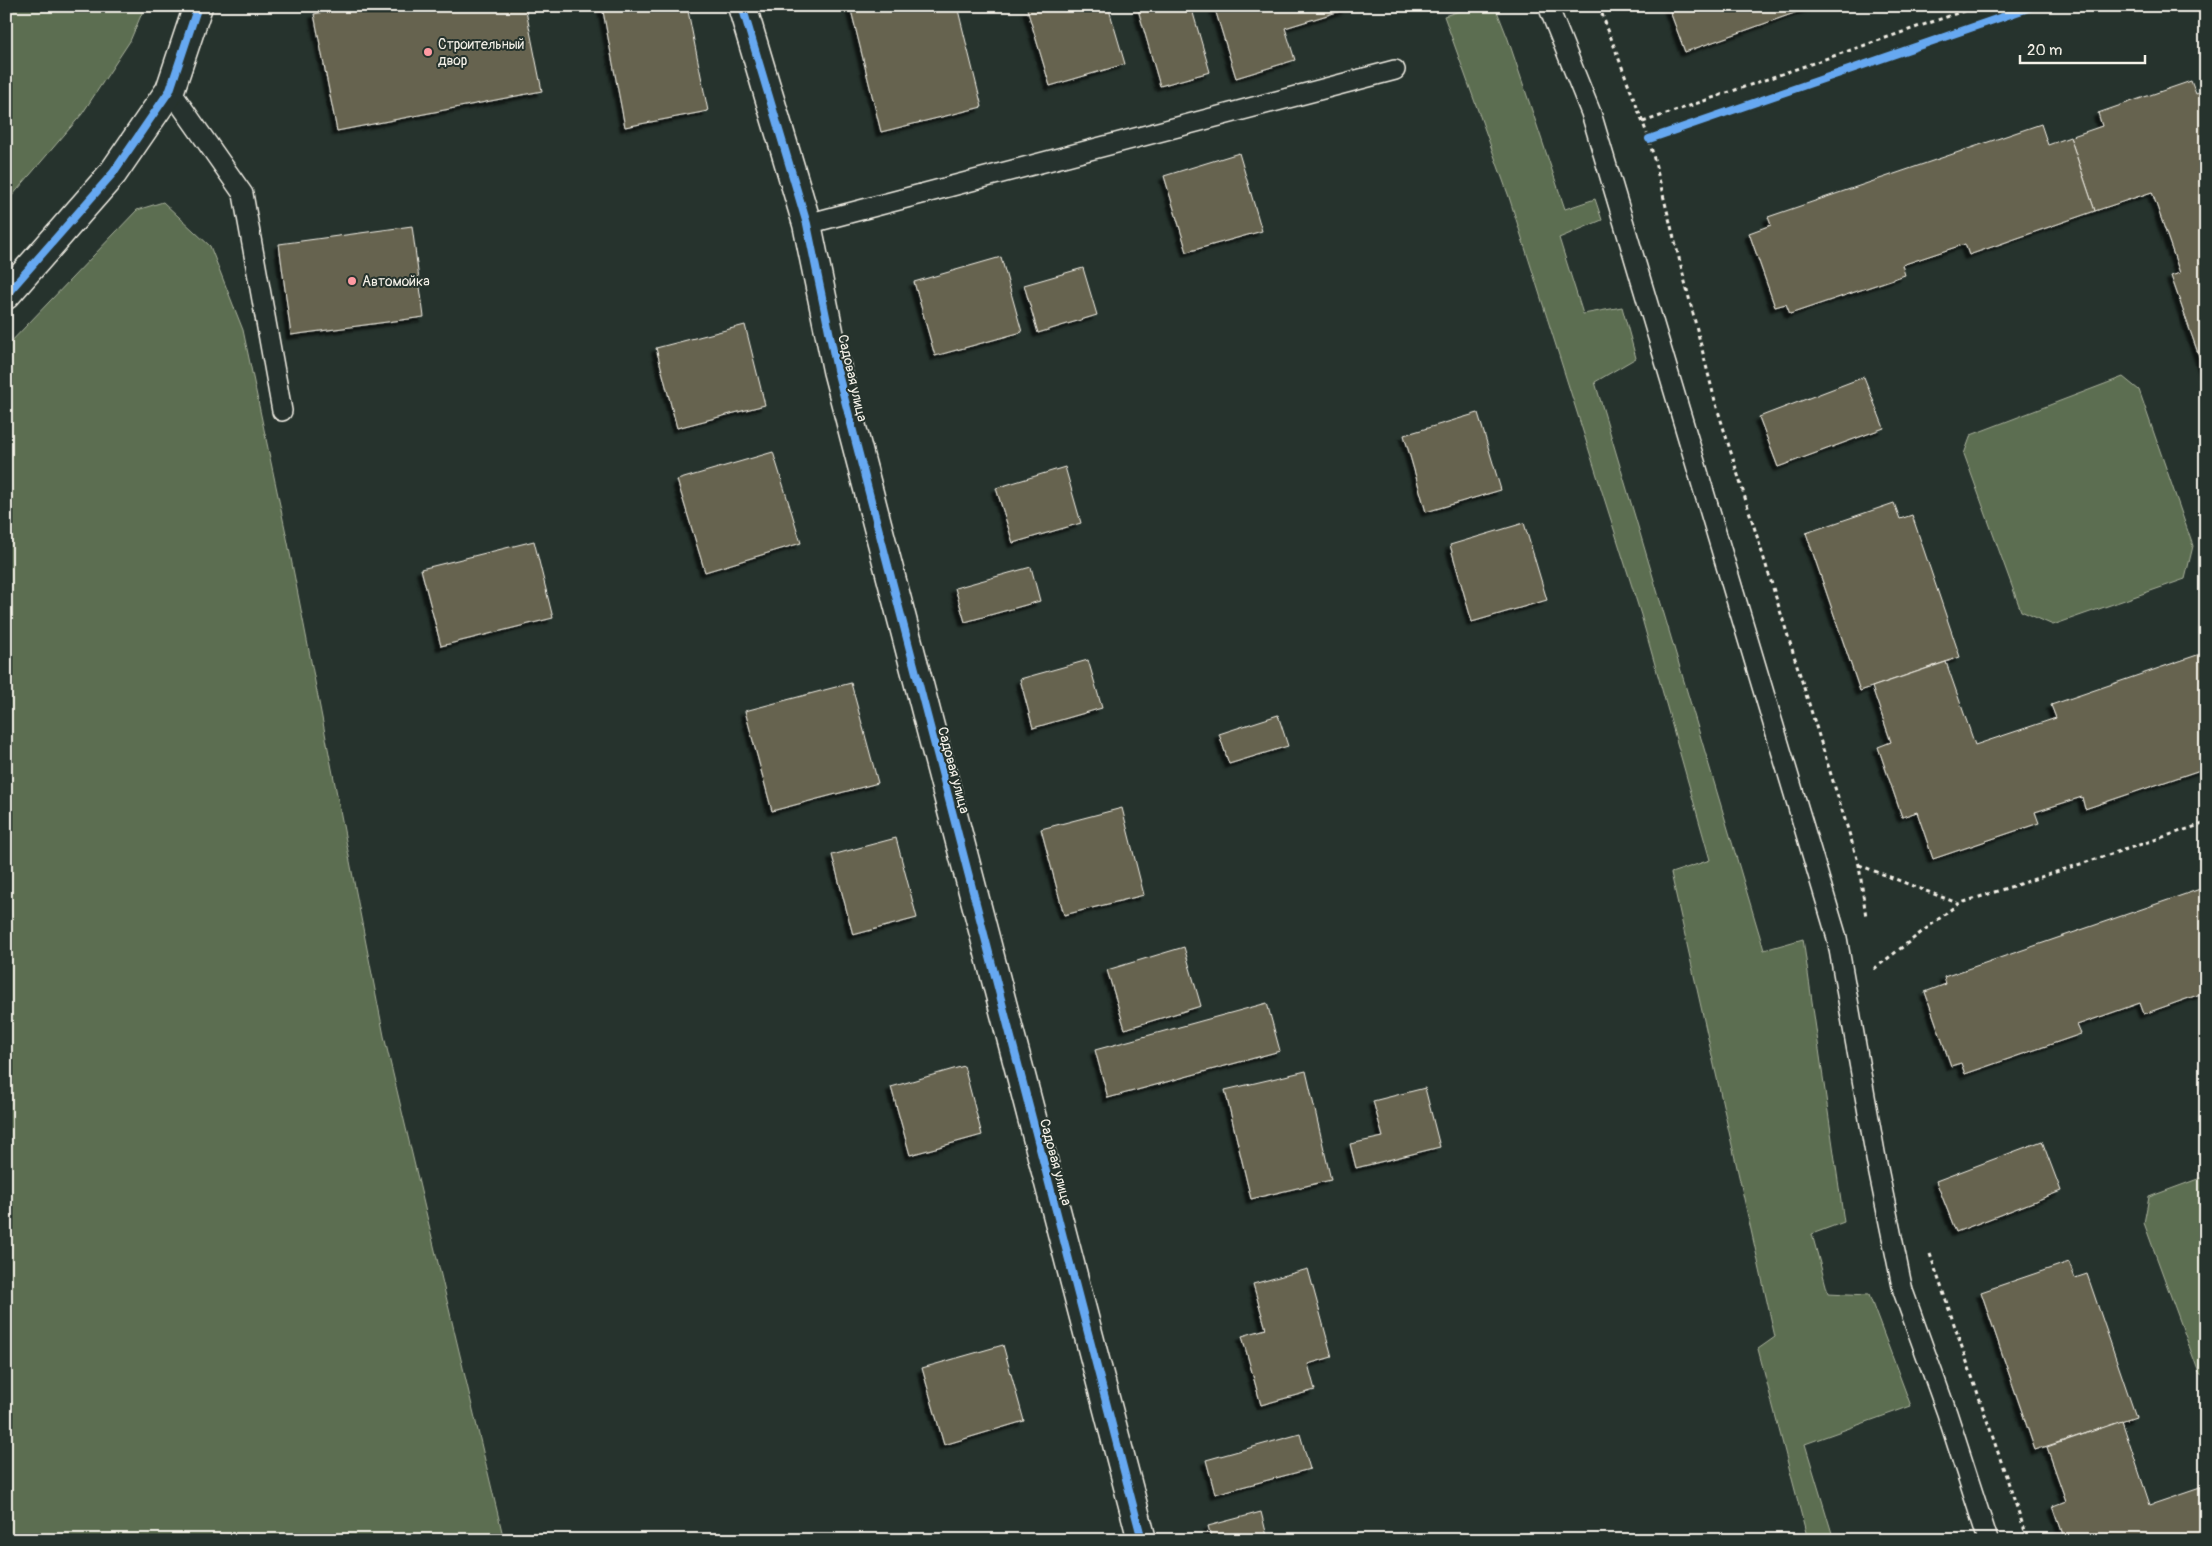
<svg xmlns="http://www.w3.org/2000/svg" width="2212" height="1546" viewBox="0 0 2212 1546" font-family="Pangolin,sans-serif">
  <defs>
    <filter id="shadow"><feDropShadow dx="-4.5" dy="4.5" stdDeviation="1" flood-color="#0009"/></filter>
  </defs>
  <rect width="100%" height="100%" fill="#26332d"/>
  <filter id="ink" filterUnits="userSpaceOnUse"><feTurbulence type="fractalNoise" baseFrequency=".02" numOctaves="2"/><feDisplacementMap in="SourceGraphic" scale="10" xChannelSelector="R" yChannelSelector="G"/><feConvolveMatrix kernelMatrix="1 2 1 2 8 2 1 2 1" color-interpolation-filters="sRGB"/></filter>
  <g filter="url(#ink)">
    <!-- green -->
    <g fill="#5c6e51" stroke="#a8b09c">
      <path d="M6,6H145L130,41L82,114L6,203Z"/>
      <path d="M1466,6H1495L1508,39L1565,209L1595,199L1602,220L1559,238L1583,314L1622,307L1636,358L1595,382L1764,950L1803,939L1844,1222L1812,1234L1828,1293L1869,1295L1911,1406L1805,1444L1834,1540H1808L1758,1349L1775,1337L1671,873L1710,860L1641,615L1509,197L1444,16L1466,9Z"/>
      <path d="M163,202L210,246L243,330L288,543L384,1036L504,1540H6V347L137,210Z"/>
      <path d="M2123,377L2139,390L2193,546L2185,579L2053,625L2021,611L1964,454L1971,435Z"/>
      <path d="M2206,1176V1377L2199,1373L2144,1223L2149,1197Z"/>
    </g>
    <!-- building -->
    <g fill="#666450" stroke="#f4f1e8" filter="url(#shadow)">
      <path d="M353,6H525L542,91L337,131L314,14Z"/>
      <path d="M602,6H687L708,111L625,127Z"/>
      <path d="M850,6H957L982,107L881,132Z"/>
      <path d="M1037,6H1108L1125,64L1050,86L1027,9Z"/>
      <path d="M1137,6H1191L1210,72L1160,86Z"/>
      <path d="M1214,6H1346L1347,9L1285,28L1295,60L1236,78Z"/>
      <path d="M1668,6H1814L1685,52Z"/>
      <path d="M2191,81L2196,94L2206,90V376L2171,276L2180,273L2152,192L2095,211L2070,137L2102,126L2098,113Z"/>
      <path d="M2041,124L2048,145L2070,137L2095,211L1969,255L1965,244L1902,265L1905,275L1790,314L1786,304L1775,307L1749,233L1771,225L1768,217Z"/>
      <path d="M1239,153L1262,231L1187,252L1164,176Z"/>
      <path d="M412,226L424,317L291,335L279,244Z"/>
      <path d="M1001,257L1022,332L935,356L914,282Z"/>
      <path d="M1083,268L1097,315L1038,333L1024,285Z"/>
      <path d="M745,325L765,405L677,428L656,348Z"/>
      <path d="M1864,377L1884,428L1778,467L1759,417Z"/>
      <path d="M1478,413L1501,490L1426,512L1404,435Z"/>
      <path d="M773,452L801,543L705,572L677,480Z"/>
      <path d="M1065,467L1081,523L1013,543L996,488Z"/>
      <path d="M1894,503L1900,519L1912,515L1960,657L1860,691L1806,533Z"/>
      <path d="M1524,523L1547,600L1472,622L1450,545Z"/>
      <path d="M534,541L553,618L441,646L421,569Z"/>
      <path d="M1031,567L1040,601L965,622L955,588Z"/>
      <path d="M2206,652V768L2085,809L2082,797L2035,812L2039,823L1933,859L1917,812L1902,817L1878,747L1891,742L1872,687L1946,662L1975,745L2056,718L2051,705Z"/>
      <path d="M1088,660L1102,708L1033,728L1020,679Z"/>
      <path d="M851,683L878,783L772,811L745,711Z"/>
      <path d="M1278,715L1288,746L1229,764L1219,734Z"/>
      <path d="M1122,808L1144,895L1064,915L1041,829Z"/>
      <path d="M896,838L917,918L853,935L832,855Z"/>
      <path d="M2206,887V992L2144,1014L2140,1003L2077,1025L2081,1034L1965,1074L1961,1063L1951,1066L1925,992L1946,984L1944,977Z"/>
      <path d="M1184,947L1201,1006L1125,1029L1107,970Z"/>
      <path d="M1267,1003L1280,1051L1108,1098L1095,1050Z"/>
      <path d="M964,1066L982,1135L910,1155L891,1087Z"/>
      <path d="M1306,1071L1331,1180L1251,1199L1225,1090Z"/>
      <path d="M1425,1088L1440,1147L1356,1168L1350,1144L1383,1137L1373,1101Z"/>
      <path d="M2042,1141L2061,1191L1956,1232L1936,1181Z"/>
      <path d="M2069,1262L2075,1278L2087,1274L2136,1417L2035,1450L1981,1292Z"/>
      <path d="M1308,1269L1332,1357L1308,1364L1315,1390L1261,1405L1242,1336L1266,1329L1253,1284Z"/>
      <path d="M1003,1345L1024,1421L944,1445L922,1368Z"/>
      <path d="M2122,1421L2150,1505L2206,1486V1540H2065L2053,1506L2066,1501L2047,1447Z"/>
      <path d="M1300,1434L1310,1469L1215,1494L1206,1460Z"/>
      <path d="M1261,1512L1268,1540H1212L1208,1526Z"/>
    </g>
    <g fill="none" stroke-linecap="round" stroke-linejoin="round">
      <!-- service casing -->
      <g stroke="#f4f1e8" stroke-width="22">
        <g id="service">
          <path d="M1548,6L1591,113L1837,938L1877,1164L1903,1291L1947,1413L1988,1540"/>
          <path d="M170,90L243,194L282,411"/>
          <path d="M807,224L1395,70"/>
        </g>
      </g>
      <!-- minor casing -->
      <g stroke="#f4f1e8" stroke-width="31">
        <g id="minor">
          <path d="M742,6L807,224L837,370L1142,1540"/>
          <path d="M6,295L113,173L170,90L198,6"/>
        </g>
      </g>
      <!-- path -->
      <g stroke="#f4f1e8" stroke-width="3" stroke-dasharray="4 4" stroke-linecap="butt">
        <path d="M1599,6L1649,139L1715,401L1859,865L1866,917"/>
        <path d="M1643,122L1978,6"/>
        <path d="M1859,865L1957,903"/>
        <path d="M1874,969L1958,904L2206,823"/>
        <path d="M1930,1254L2028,1540"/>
      </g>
      <!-- service -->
      <use href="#service" stroke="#26332d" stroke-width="19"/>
      <!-- minor -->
      <use href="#minor" stroke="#26332d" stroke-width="28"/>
      <!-- cycleway casing -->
      <g stroke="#26332d" stroke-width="11">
        <g id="cycleway">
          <path d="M742,6L807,224L837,370L1142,1540"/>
          <path d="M1649,139L2034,6"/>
          <path d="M6,295L113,173L170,90L198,6"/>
        </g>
      </g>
      <!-- cycleway -->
      <use href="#cycleway" stroke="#66a8f1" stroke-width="8"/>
    </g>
  </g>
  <!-- markers -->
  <g fill="#ff9aa2" stroke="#26332d" stroke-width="2">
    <circle cx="428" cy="52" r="5"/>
    <circle cx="352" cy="281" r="5"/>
  </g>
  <g text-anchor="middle" stroke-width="4" stroke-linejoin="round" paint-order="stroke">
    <!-- poi labels -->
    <g font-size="14" fill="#f4f1e8" stroke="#26332d" text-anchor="start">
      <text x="438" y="49">Строительный<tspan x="438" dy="16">двор</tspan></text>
      <text x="362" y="286">Автомойка</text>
    </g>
    <!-- street labels -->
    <g font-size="14" fill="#f4f1e8" stroke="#26332d">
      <text transform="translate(853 378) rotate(77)" y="5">Садовая улица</text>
      <text transform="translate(954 770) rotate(75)" y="5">Садовая улица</text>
      <text transform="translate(1056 1162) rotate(75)" y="5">Садовая улица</text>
    </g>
  </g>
  <!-- margin -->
  <rect width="2212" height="1546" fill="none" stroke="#26332d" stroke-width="25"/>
  <rect x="12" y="12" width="2187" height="1521" fill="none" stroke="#f4f1e8" stroke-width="2" filter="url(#ink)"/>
  <!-- scale -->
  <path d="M2020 55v8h125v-8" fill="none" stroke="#f4f1e8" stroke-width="2.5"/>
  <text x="2027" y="55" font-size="15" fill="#f4f1e8" stroke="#26332d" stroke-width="4" paint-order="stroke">20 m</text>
</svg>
